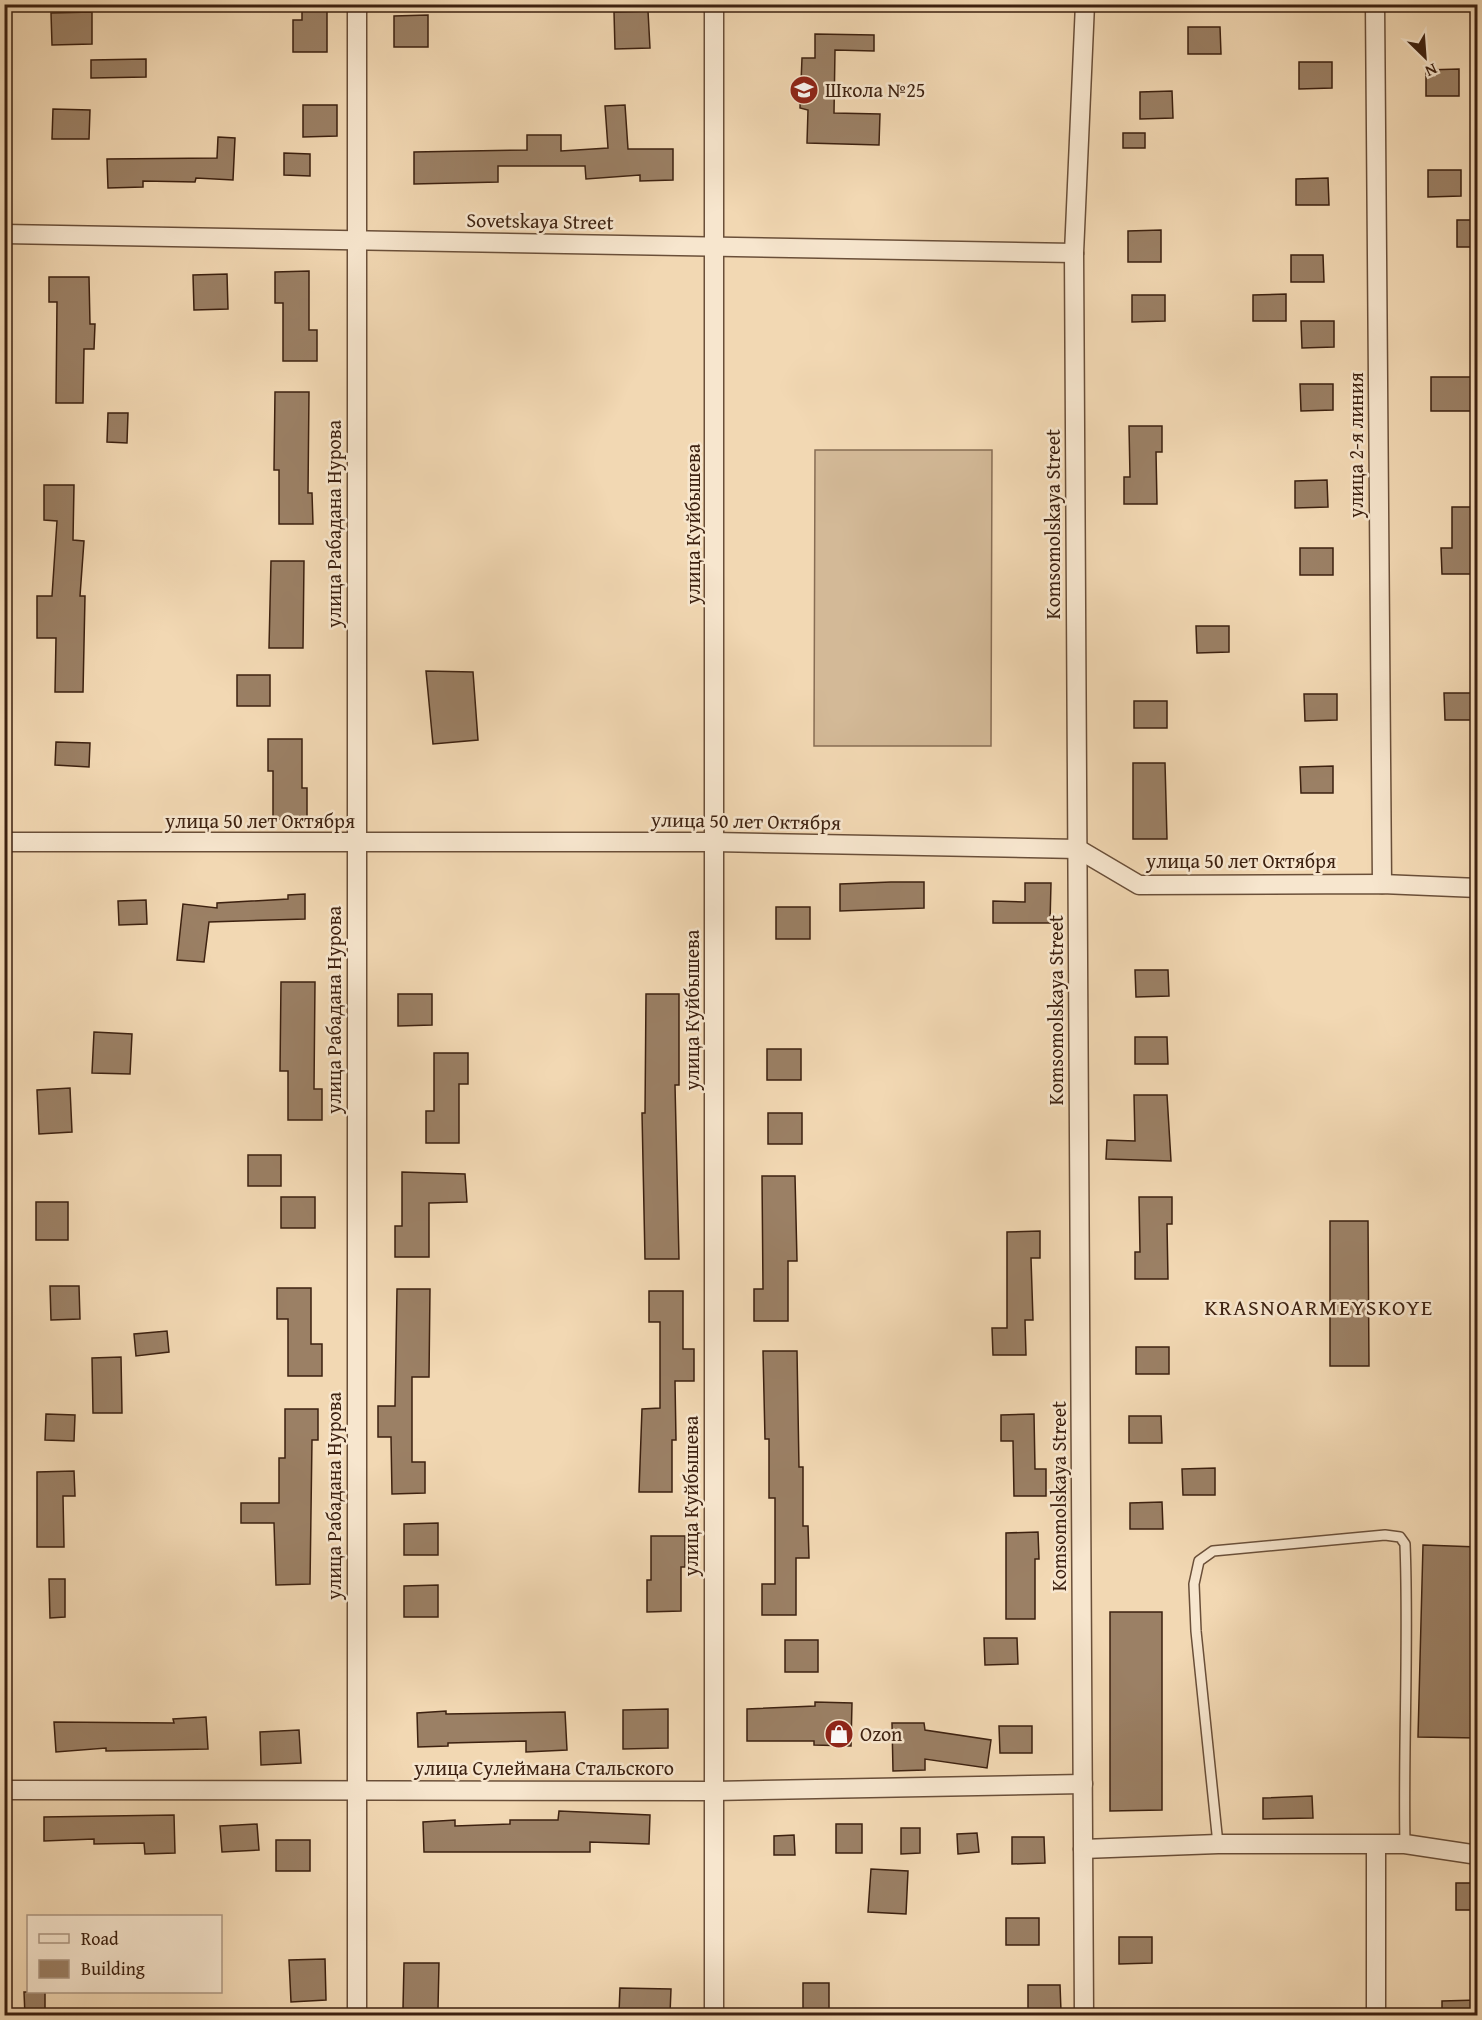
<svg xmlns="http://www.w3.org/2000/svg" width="1482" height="2020" viewBox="0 0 1482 2020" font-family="'Gentium Book Plus',serif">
  <rect width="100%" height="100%" fill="#f2d8b3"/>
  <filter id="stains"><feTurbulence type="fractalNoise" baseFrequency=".00333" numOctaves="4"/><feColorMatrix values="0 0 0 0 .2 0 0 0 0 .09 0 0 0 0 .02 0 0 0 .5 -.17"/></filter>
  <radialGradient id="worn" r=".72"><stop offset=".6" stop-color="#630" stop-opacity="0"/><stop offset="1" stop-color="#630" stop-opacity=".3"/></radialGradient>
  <!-- grass -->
  <path fill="#d3b997" stroke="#886d54" stroke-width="1.5" d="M815,450H992L991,746H814Z"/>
  <!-- building -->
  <g fill="#9b8065" stroke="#3d2110" stroke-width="1.5">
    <path d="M302,4H327V52H293V20H302Z"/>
    <path d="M648,11L650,48L615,49L614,12Z"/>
    <path d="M92,12V44L52,45L51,13Z"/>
    <path d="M428,15V47H394V16Z"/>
    <path d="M1188,27H1220L1221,54H1188Z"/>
    <path d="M815,34L874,35V51L835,50L834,113L880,114L879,145L807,143L808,110L800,108L802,58H815Z"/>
    <path d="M146,59V77L91,78V60Z"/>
    <path d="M1299,62H1332V88L1299,89Z"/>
    <path d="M1459,69V96H1426V70Z"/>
    <path d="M1172,91L1173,118L1140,119V92Z"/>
    <path d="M303,105H337V136L303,137Z"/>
    <path d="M625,105L628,149H673V180L640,181V175L586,179L585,166H498V182L414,184V152L527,150V135H561V151L608,148L605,106Z"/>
    <path d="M53,109L90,110L89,139H52Z"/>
    <rect x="1123" y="133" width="22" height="15"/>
    <path d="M218,137L235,138L233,180L196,178L195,182L143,181V187L108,188L107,159L217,158Z"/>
    <path d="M284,153L310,154V176L284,175Z"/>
    <path d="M1428,170H1461V196L1428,197Z"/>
    <path d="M1328,178L1329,205H1296V179Z"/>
    <rect x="1457" y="220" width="21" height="27"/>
    <path d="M1161,230V262H1128V231Z"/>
    <path d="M1291,255H1323L1324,282H1291Z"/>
    <path d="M309,271V330H317V361H283V303H275V272Z"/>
    <path d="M227,274L228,309L194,310L193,275Z"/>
    <path d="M49,277H89L90,324H95L94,349H84L83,403H56L57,302H49Z"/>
    <path d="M1286,294V321H1253V295Z"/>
    <path d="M1132,295H1165V321L1132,322Z"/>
    <path d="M1301,321H1334V347L1302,348Z"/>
    <path d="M1431,377H1472L1471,411H1431Z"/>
    <path d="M1300,384H1333V410L1301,411Z"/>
    <path d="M275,392H309L308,493H312L313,524H279V470H274Z"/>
    <path d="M108,413H128L127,443L107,442Z"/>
    <path d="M1129,426H1162V452H1156L1157,504H1124V477H1130Z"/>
    <path d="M1327,480L1328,507L1295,508V481Z"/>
    <path d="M44,485H74L73,540L84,541L80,596H85L83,692H55L56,638H37V596H52L57,521L44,520Z"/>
    <path d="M1452,507H1478V534H1474V574H1442L1441,548H1452Z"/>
    <rect x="1300" y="548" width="33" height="27"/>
    <path d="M271,561H304L303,648H269Z"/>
    <path d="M1196,626H1229V652L1197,653Z"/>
    <path d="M426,671L473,672L478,740L433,744Z"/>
    <rect x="237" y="675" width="33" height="31"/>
    <path d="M1444,693H1477L1478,720H1445Z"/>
    <path d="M1304,694H1337V720L1305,721Z"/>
    <rect x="1134" y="701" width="33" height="27"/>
    <path d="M268,739H302V788H307V819H273V771H268Z"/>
    <path d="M56,742L90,743L89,767L55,765Z"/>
    <path d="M1133,763H1165L1167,839H1133Z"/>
    <path d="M1333,766V793H1301L1300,767Z"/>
    <path d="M891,882H924V908L840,911V884Z"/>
    <path d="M1025,883H1051L1050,923H993V901L1025,902Z"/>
    <path d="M305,894V919L209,922L204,962L177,960L183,904L217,908V903L288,899V895Z"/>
    <path d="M146,900L147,924L119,925L118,901Z"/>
    <rect x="776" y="907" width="34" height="32"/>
    <path d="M1135,970H1168L1169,996L1136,997Z"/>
    <path d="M281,982H315L314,1089H322V1120H288V1071H280Z"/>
    <path d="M398,994H432V1025L398,1026Z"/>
    <path d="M646,994H679V1085H675L679,1259H645L642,1113H645Z"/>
    <path d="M94,1032L132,1034L130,1074L92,1073Z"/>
    <path d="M1135,1037H1167L1168,1064H1135Z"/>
    <rect x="767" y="1049" width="34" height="31"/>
    <path d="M434,1053H468V1084H459V1143H426V1111H434Z"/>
    <path d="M70,1088L72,1132L39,1134L37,1090Z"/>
    <path d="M1134,1095H1167L1171,1161L1106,1159L1107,1140L1135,1141Z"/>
    <rect x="768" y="1113" width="34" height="31"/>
    <rect x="248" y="1155" width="33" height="31"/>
    <path d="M402,1172L465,1174L467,1202L429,1203V1257H395V1226H402Z"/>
    <path d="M762,1176H795L797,1261H788V1321H754V1289H763Z"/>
    <rect x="281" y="1197" width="34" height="31"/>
    <path d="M1139,1197H1172V1224H1167L1168,1279H1135V1252H1140Z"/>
    <rect x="36" y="1202" width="32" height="38"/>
    <path d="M1330,1221H1368L1369,1366H1330Z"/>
    <path d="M1040,1231V1258H1031L1033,1320H1025L1026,1355H993L992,1328H1007V1232Z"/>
    <path d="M50,1286H79L80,1319L51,1320Z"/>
    <path d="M277,1288H311V1344H322V1376H288V1319H277Z"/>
    <path d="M397,1289H430L429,1377H412V1462H425V1493L392,1494L391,1437H378V1406H395Z"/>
    <path d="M649,1291H683V1349H694V1381H675L676,1440H672V1492H639L642,1409L660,1408V1322H649Z"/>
    <path d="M167,1331L169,1352L136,1356L134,1334Z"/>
    <rect x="1136" y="1347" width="33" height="27"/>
    <path d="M763,1351H797L799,1467H803V1526H808L809,1558H796V1615H762V1584H775V1498H769V1439H765Z"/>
    <path d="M121,1357L122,1413H93L92,1358Z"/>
    <path d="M285,1409H318V1440H312L310,1584L276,1585L274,1523H241V1503H279V1458H285Z"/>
    <path d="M46,1414L75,1415L74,1441L45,1440Z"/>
    <path d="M1034,1414L1035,1469H1046V1496H1014L1013,1441H1001V1415Z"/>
    <path d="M1129,1416H1161L1162,1443H1129Z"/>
    <path d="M1215,1468V1495H1183L1182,1469Z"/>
    <path d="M74,1471L75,1496H63L64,1547H37V1472Z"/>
    <path d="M1162,1502L1163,1529H1130V1503Z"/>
    <path d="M438,1523V1555H404V1524Z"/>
    <path d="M1038,1532L1039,1559H1035V1619H1006V1533Z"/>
    <path d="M651,1536H685V1567H681V1611L647,1612V1580H651Z"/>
    <path d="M1423,1545L1478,1547V1738L1418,1737Z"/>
    <path d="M49,1579H65V1617L50,1618Z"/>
    <path d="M438,1585V1617H404V1586Z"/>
    <path d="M1110,1612H1162V1810L1110,1811Z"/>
    <path d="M984,1638H1017L1018,1664L985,1665Z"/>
    <rect x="785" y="1640" width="33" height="32"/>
    <path d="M815,1702L852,1703L851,1746L814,1745V1741H747V1709L815,1706Z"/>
    <path d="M668,1709V1748L623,1749V1710Z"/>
    <path d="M446,1711V1714L565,1712L567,1750L526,1752V1741L448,1743V1746L418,1747L417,1713Z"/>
    <path d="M206,1717L208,1749L106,1751V1748L56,1752L54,1722L174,1723L173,1719Z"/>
    <path d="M892,1723H924L925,1730L991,1740L987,1768L925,1759V1770L893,1771Z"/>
    <path d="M999,1726H1032V1753H1000Z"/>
    <path d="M299,1730L301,1763L261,1765L260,1732Z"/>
    <path d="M1312,1796L1313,1818L1263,1819V1798Z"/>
    <path d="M559,1811L650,1815L649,1844L590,1842V1852H424L423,1822L455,1820V1826L510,1824V1820H558Z"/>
    <path d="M174,1815L175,1853L145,1854L144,1843L94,1844V1839L44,1841V1817Z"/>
    <path d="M257,1824L259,1850L222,1852L220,1826Z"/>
    <rect x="836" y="1824" width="26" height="29"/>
    <path d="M901,1828H920V1853L901,1854Z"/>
    <path d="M977,1833L979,1852L958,1854L957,1834Z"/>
    <path d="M794,1835L795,1855H774V1836Z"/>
    <path d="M1012,1837H1044L1045,1863L1012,1864Z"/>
    <rect x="276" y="1840" width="34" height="31"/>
    <path d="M871,1869L908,1871L906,1914L868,1912Z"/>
    <rect x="1456" y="1883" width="22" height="27"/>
    <rect x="1006" y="1918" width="33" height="27"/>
    <path d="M1119,1937H1152V1963L1119,1964Z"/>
    <path d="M325,1959L326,2000L291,2002L289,1960Z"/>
    <path d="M404,1963H439L438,2009H403Z"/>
    <rect x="803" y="1983" width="26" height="33"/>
    <path d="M1028,1985H1060L1061,2011L1028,2012Z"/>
    <path d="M620,1988L671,1989L670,2014L619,2013Z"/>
    <path d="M24,1992H45V2016H25Z"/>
    <path d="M1478,2000V2016H1442V2001Z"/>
  </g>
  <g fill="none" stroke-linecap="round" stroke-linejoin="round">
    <!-- service casing -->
    <g stroke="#6a4f39" stroke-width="12">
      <path id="service" d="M1218,1844L1196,1631L1194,1584L1199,1561L1213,1551L1385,1535L1400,1537L1405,1544C1409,1644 1403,1744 1405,1844"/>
    </g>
    <!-- minor casing -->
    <g stroke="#6a4f39" stroke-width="21">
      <g id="minor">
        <path d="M357,4V2016"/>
        <path d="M1375,4L1382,884"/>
        <path d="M4,234L1074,253"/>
        <path d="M4,842H714L1078,849L1139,885L1382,884L1478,888"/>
        <path d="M4,1790L713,1791L1083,1784"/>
        <path d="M1083,1849L1218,1844H1405L1478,1855"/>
        <path d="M714,2016V4"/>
        <path d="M1084,2016L1074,253L1085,4"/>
        <path d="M1376,2016V1845"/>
      </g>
    </g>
    <!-- service -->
    <use href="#service" stroke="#f7e6ce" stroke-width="9"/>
    <!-- minor -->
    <use href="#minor" stroke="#f7e6ce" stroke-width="18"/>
  </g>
  <!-- icons -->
  <defs>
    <g id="school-disc" transform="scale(1.5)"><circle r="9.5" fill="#8f2418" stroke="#f7e6ce"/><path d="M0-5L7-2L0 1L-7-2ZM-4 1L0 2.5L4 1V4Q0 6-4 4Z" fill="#fff"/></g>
    <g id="shop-disc" transform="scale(1.5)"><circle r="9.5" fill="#8f2418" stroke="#f7e6ce"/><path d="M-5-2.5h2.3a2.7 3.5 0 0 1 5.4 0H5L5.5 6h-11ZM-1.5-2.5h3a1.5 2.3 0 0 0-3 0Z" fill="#fff"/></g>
  </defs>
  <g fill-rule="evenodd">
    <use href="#school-disc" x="804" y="90"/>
    <use href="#shop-disc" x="839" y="1734"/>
  </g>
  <g text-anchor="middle" stroke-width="5" stroke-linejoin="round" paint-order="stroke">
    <!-- poi labels -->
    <g font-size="20" fill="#3d2110" stroke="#f7e6ce" text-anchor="start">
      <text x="825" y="97">Школа №25</text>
      <text x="860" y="1741">Ozon</text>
    </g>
    <!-- street labels -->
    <g font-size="20" fill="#3d2110" stroke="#f7e6ce">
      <text transform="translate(540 221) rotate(1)" y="7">Sovetskaya Street</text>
      <text transform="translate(1356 445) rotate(-90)" y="7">улица 2-я линия</text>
      <text transform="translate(334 524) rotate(-90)" y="7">улица Рабадана Нурова</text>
      <text transform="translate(693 524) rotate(-90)" y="7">улица Куйбышева</text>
      <text transform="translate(1053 524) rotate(-90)" y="7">Komsomolskaya Street</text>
      <text x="260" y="828">улица 50 лет Октября</text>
      <text transform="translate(746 821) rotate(1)" y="7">улица 50 лет Октября</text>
      <text x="1241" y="868">улица 50 лет Октября</text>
      <text transform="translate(334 1010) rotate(-90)" y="7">улица Рабадана Нурова</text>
      <text transform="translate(692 1010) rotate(-90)" y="7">улица Куйбышева</text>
      <text transform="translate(1056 1010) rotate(-90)" y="7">Komsomolskaya Street</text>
      <text transform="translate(334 1496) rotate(-90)" y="7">улица Рабадана Нурова</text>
      <text transform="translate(691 1496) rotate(-90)" y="7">улица Куйбышева</text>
      <text transform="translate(1059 1496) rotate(-90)" y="7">Komsomolskaya Street</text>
      <text x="544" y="1775">улица Сулеймана Стальского</text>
    </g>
    <!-- quarter labels -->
    <g font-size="22" letter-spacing="1.5" fill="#3d2110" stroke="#f7e6ce">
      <text x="1319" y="1315">KRASNOARMEYSKOYE</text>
    </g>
  </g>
  <!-- margin -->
  <rect width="1482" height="2020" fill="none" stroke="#f2d8b3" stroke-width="24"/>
  <rect x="6" y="6" width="1470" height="2008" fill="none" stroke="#3d2110" stroke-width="3"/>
  <rect x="12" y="12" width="1458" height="1996" fill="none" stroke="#3d2110" stroke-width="1.5"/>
  <!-- legend -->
  <rect x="27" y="1915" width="195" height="78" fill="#f7e6ce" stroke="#ad9782" stroke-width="1.5"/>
  <rect x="39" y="1934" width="30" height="9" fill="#f7e6ce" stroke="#ad9782" stroke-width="1.5"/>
  <text x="81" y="1945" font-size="18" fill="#3d2110">Road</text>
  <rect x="39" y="1960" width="30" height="18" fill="#9b8065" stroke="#ad9782" stroke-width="1.5"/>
  <text x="81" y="1975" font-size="18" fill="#3d2110">Building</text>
  <!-- north arrow -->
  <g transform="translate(1425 57) rotate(155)" stroke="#f7e6ce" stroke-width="4.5" paint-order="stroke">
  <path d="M0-4.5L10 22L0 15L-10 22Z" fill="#3d2110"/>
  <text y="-9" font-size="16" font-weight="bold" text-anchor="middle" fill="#3d2110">N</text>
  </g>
  <rect width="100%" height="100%" filter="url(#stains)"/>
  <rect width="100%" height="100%" fill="url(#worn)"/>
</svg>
